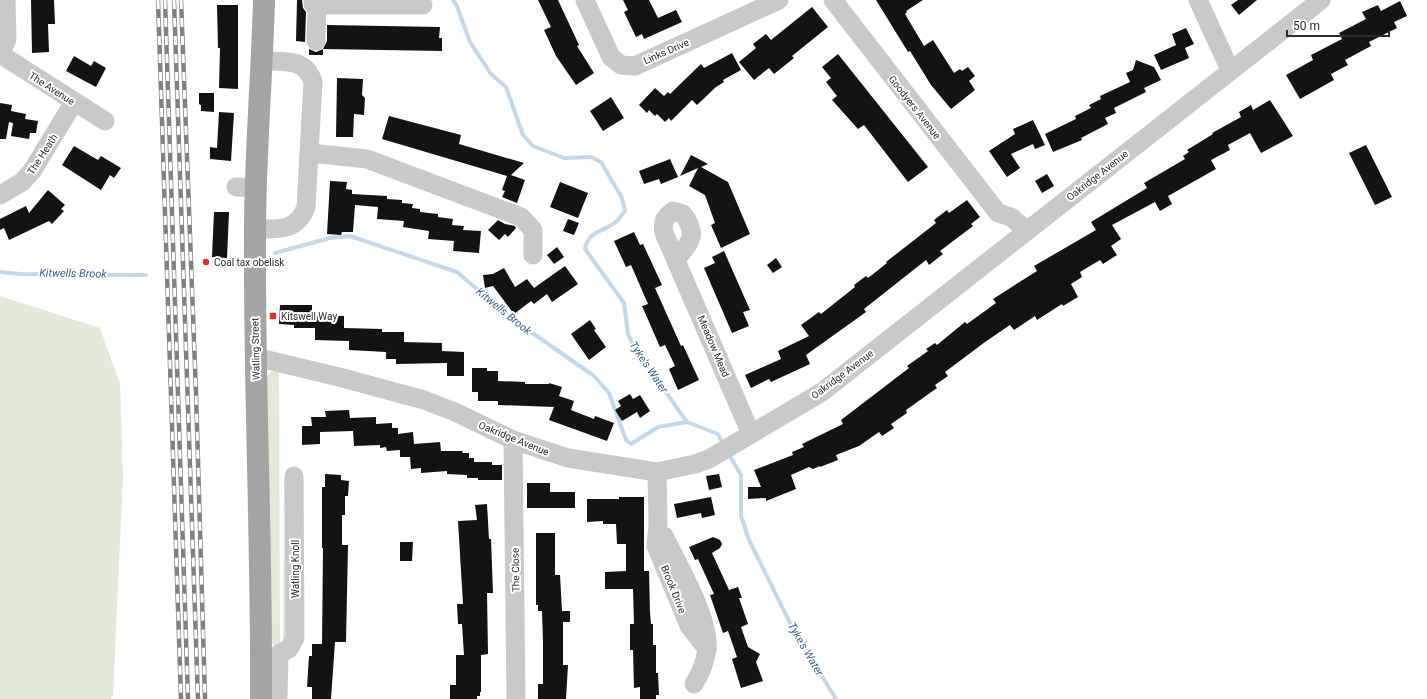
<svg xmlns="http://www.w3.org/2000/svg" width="1427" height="699" viewBox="0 0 1427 699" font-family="Roboto,sans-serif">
  <rect width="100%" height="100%" fill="#fff"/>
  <!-- green -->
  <g fill="#e1ead9">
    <path d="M0,296L100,328L120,384L123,476L113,695L111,699H0Z"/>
    <path d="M279,370L280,647L274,646L271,642L265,379L271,372Z"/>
    <path d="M284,479H288L289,631L283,645Z"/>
  </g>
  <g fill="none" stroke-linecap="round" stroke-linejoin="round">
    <!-- stream -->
    <g stroke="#c4d8eb" stroke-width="4">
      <path d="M453,0L456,4L470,42L491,74L506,87L523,135L533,146L564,158L591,157L601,162L622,198L625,211C622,214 620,218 617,221C605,232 588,230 585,249L624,303L628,334L634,347L687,422L718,434L724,445"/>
      <path d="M275,253L330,238L350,236L457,272L508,316L594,376L609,393L626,440L631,444L658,427L687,422"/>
      <path d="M0,272L21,274L146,275"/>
      <path d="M728,453L741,475V516L749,540L793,629L836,699"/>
    </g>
  </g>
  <!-- building -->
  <g fill="#131313">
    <path d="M31,0H54L55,24H48L49,52L32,53Z"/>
    <path d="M297,0H302L303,8L306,12L305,42L296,41Z"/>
    <path d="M538,0H558L579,45L577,46L594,73L576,85L556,56L544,30L551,27Z"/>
    <path d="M623,0H649L658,18L676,10L682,22L644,39L642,34L636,37L624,12L628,10Z"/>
    <path d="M876,0H923L906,11L907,12L905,14L924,46L933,40L954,73L960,69L962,71L968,67L975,76L969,81L975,90L951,109L931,85L910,51L908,52Z"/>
    <path d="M1238,0H1257L1239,15L1231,5Z"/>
    <path d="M1400,1L1407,16L1394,22L1397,28L1369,42L1371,46L1345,60L1348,65L1331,74L1334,80L1300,99L1286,75L1313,60L1311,55L1342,39L1339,33L1366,19L1362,12L1378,5L1381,11Z"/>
    <path d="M217,5H238V89L219,88L220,48H218Z"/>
    <path d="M812,7L828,27L792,56L794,58L774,74L769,68L754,80L739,62L756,48L753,44L766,34L771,40Z"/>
    <path d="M327,25L440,27L439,38H442V51L323,49L327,41Z"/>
    <path d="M1186,28L1194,44L1185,48L1189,58L1161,70L1154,55L1176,45L1172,34Z"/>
    <path d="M309,49L316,52L323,49V55H309Z"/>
    <path d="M732,53L741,70L723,80L724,82L716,87L697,105L692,100L671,121L669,118L665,122L657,114L655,116L649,110L647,113L639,105L655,88L664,96L668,92L670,94L701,64L704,68Z"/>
    <path d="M838,54L928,167L908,182L864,125L858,129L832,100L837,96L826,82L831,78L822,67Z"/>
    <path d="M74,56L91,66L94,61L106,68L96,87L66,71Z"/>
    <path d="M1136,60L1154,67L1161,80L1144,88L1146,92L1114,108L1116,113L1105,118L1108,124L1081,138L1082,140L1053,152L1045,134L1076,119L1075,116L1091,108L1089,105L1101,99L1100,96L1130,82L1126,73L1133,70Z"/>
    <path d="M337,78L363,79L362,95L365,98L364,115L354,114L353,137H336Z"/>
    <path d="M199,93H214V112L201,111V105L199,104Z"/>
    <path d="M611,97L624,118L603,131L590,111Z"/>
    <path d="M1270,100L1293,136L1261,153L1250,133L1228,145L1230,150L1211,160L1216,169L1168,196L1172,204L1160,211L1155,202L1112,225L1121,239L1111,246L1117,255L1103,264L1100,260L1080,272L1082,277L1071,284L1078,297L1063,306L1062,304L1037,320L1035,316L1014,330L1010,325L985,342L945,372L948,376L935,385L937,388L906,410L907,413L891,424L894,428L882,436L879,432L859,446L836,455L838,460L820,467V466L813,469L809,467L791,475L796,489L766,501V498L748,499V487H761L754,470L793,455L792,452L804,447L802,444L843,424L841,420L909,368L907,366L928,351L926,349L935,343L937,345L965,322L967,324L996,303L993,299L1037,271L1034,266L1096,230L1091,222L1147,188L1144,183L1185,159L1183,156L1189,152L1187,150L1213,134L1212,133L1241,117L1239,112L1251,105L1253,110Z"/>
    <path d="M0,103L12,105L11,111L26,114L25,119L38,121L36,133H30L29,139L11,136L13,123L9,122L6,139H0Z"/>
    <path d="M219,112L234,113L231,161L210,159V147L217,148Z"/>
    <path d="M389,116L461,135L459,144L524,163L511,175L525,180L517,203L502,197L505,191L502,190L507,176L382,139Z"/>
    <path d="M1033,120L1045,145L1035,149L1033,144L1011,154L1020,168L1007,177L989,151L1015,134L1013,129Z"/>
    <path d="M1366,145L1392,197L1375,205L1349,153Z"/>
    <path d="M74,146L98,160L101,156L121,168L114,178L110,175L101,190L62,165Z"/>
    <path d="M691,155L708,164L701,167L728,182L750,234L721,248L711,225L715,223L705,195L689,186L698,168L680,176Z"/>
    <path d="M670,159L678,177L661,184L659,179L644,184L639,171Z"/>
    <path d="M1047,174L1054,186L1042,193L1035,181Z"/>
    <path d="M330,181L347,182L346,189L352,190V194L387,196V199L402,200V203L413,204L412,208L420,209V212L438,214V217L453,219L452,225L464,226L463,230L481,231L479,253L453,251L454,241L428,239L429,231L403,227L404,221L377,219L378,207L355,205L353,232H342L341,235L327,234Z"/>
    <path d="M560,182L588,193L578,218L550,207Z"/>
    <path d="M48,190L65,205L61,209L64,211L52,224L49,221L9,240L4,228L0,230V219L26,206L29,213Z"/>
    <path d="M967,200L980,217L971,224L973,226L940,251L943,254L929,265L926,260L864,309L866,312L806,355L810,364L771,382L769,379L751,388L745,375L781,359L778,351L809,336L801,325L819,312L821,314L855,287L854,285L866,276L868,278L887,263L886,262L936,223L934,220L947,210L949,213Z"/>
    <path d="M214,212H229L227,258L212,257Z"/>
    <path d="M568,219L579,223L574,235L563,231Z"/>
    <path d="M498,220L505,224L515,226L516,228L508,237L505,234L499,240L488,230Z"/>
    <path d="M634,232L640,245L643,244L662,285L655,288L681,346L683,345L699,380L678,390L669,369L675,366L665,345L660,347L642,306L648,304L631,265L626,267L614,241Z"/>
    <path d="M557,247L564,257L554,264L547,255Z"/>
    <path d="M724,251L750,310L743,312L749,326L732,333L704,268L715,263L712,257Z"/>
    <path d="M776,258L782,267L773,273L767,265Z"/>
    <path d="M565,266L578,284L552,302L547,294L534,304L531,301L514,314L493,286L485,288L483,275L493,274L504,268L515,287L527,279L534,288Z"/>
    <path d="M280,305H312V315L344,316V328L382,329V332H404V342L442,343V351L464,352V376H447V363L396,364V359H386V352L349,350V341L315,340V328H294V325L279,324Z"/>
    <path d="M590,320L596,329L594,330L606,347L589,360L571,334Z"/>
    <path d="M472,368H487V371H498V381L525,382V384H549V383L562,387L559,396L574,401L571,410L594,419L595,416L614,423L607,441L549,420L554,407L498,405V401H478V392H472Z"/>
    <path d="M630,394L633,399L640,395L650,411L640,418L637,412L622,421L615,410L621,406L618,401Z"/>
    <path d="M349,410L350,418L376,417V424L392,423V428H398V434L413,432L414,444L440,442L441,451H463L462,453H469V458H474V462H492V465H502V480H478V478H467V475L447,474V471L421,473V468L411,469L410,457H400V450L387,451L386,447L380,448V445L354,446L353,431L320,432V444L302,445V426H312L311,417H326L325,411Z"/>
    <path d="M325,474L341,475V480L349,481L348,496H345V515H342V545H348L346,642H335L331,699H312V687H307L309,656H312V644H322L323,548H322V487H325Z"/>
    <path d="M719,474L722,487L709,490L706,476Z"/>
    <path d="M527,483H550V492H575V508H527Z"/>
    <path d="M619,497H644V571H649L650,612L651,624H653V645H656V673H658L659,695H656V699H640V687L634,688L633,650H630V624H634L633,589H605V572L626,571V544H617L616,524H603V521L587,522V499H619Z"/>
    <path d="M711,497L715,515L702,518L701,513L677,518L674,504Z"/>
    <path d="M487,504L489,539H491L493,593H487L488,654L481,655V692H480V696H477V699H450V685H456V655H464L462,624H458L457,604H463L458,521L477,520L475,505Z"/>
    <path d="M536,533H555V575H560L562,611H570V622H563V665H568L566,699H538V684H543V642L542,611H538V605H536Z"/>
    <path d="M713,537L720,540L722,544L720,548L712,553L729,590L738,587L742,598H739L748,624L741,627L748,647L760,654L756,662L763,681L741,688L732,659L737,657L728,631L723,633L710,595L714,594L698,559L695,560L689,547Z"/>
    <path d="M400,542H413L412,561H400Z"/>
  </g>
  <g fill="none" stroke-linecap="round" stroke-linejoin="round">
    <!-- minor -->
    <g stroke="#c9c9c9" stroke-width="19">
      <path d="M313,0V4L317,5H423"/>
      <path d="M585,0L611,57L621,65L635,66L779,0"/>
      <path d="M833,0L998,213L1011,217L1026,230"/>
      <path d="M1198,0L1226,61L1233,69"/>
      <path d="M316,41L317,5"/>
      <path d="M0,54L105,121"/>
      <path d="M0,55L7,39L6,0"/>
      <path d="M310,153L367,159L521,217L533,230V255"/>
      <path d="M236,187L256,188"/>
      <path d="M0,195L22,182L32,171L74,102"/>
      <path d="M255,229C277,229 297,232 306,207L313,82C305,57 284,62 262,61"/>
      <path d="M676,259C690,243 699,235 683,214L673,211C664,218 662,222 664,233L751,434"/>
      <path d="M255,357L339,377L424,400L455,412L513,440L568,458L657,472L695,464L709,459L822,392L1321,0"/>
      <path d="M513,440L516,699"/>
      <path d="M657,472L658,524L656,546L689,626L707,649"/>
      <path d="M664,536C678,565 710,618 707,650C705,662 701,673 694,684"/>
      <path d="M278,699L279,654L289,649L295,638L294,476"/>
    </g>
    <!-- major -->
    <path stroke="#a4a4a4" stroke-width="22" d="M261,699C262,543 254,388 255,232C255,155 262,77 264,0"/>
    <!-- rail casing -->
    <g stroke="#818181" stroke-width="4.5">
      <g id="rail">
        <path d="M158,0L181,699"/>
        <path d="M165,0L188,699"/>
        <path d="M174,0L198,699"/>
        <path d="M181,0L196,393L205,699"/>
      </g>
    </g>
    <!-- rail -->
    <use href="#rail" stroke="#fff" stroke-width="3" stroke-dasharray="9" stroke-linecap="butt"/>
  </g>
  <!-- markers -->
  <g fill="#e62d2b" stroke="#fff" stroke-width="1.5">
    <circle cx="206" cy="262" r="4"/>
    <rect x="269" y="312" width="8" height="8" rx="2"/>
  </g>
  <g text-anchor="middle" stroke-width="4" stroke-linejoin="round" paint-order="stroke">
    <!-- street labels -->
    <g font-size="10" fill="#2c2c2c" stroke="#fff">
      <text transform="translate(666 51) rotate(-24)" y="4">Links Drive</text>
      <text transform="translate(52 88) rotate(33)" y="4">The Avenue</text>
      <text transform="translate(915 107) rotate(52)" y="4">Goodyers Avenue</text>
      <text transform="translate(42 154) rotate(-57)" y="4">The Heath</text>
      <text transform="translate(1097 175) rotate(-38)" y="4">Oakridge Avenue</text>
      <text transform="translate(714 346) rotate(67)" y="4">Meadow Mead</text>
      <text transform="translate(255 349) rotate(-91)" y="4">Watling Street</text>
      <text transform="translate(842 374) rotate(-37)" y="4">Oakridge Avenue</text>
      <text transform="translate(514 438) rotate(22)" y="4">Oakridge Avenue</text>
      <text transform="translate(295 569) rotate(-90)" y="4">Watling Knoll</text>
      <text transform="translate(515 570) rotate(-91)" y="4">The Close</text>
      <text transform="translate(674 589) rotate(68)" y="4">Brook Drive</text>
    </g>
    <!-- poi labels -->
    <g font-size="10" fill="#2c2c2c" stroke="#fff" text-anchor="start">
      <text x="214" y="266">Coal tax obelisk</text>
      <text x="281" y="320">Kitswell Way</text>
    </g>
    <!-- water labels -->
    <g font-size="11" font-style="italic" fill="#3a668e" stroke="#fff">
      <text transform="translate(73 273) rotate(1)" y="4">Kitwells Brook</text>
      <text transform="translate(504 311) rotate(39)" y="4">Kitwells Brook</text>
      <text transform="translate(649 367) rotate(56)" y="4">Tyke's Water</text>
      <text transform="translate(806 649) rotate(60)" y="4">Tyke's Water</text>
    </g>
  </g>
  <!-- scale -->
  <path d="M1287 30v6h102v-6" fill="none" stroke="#2c2c2c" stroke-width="2"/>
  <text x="1293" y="30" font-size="12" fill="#2c2c2c" stroke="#ffffff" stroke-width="3" paint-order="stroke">50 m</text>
</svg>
